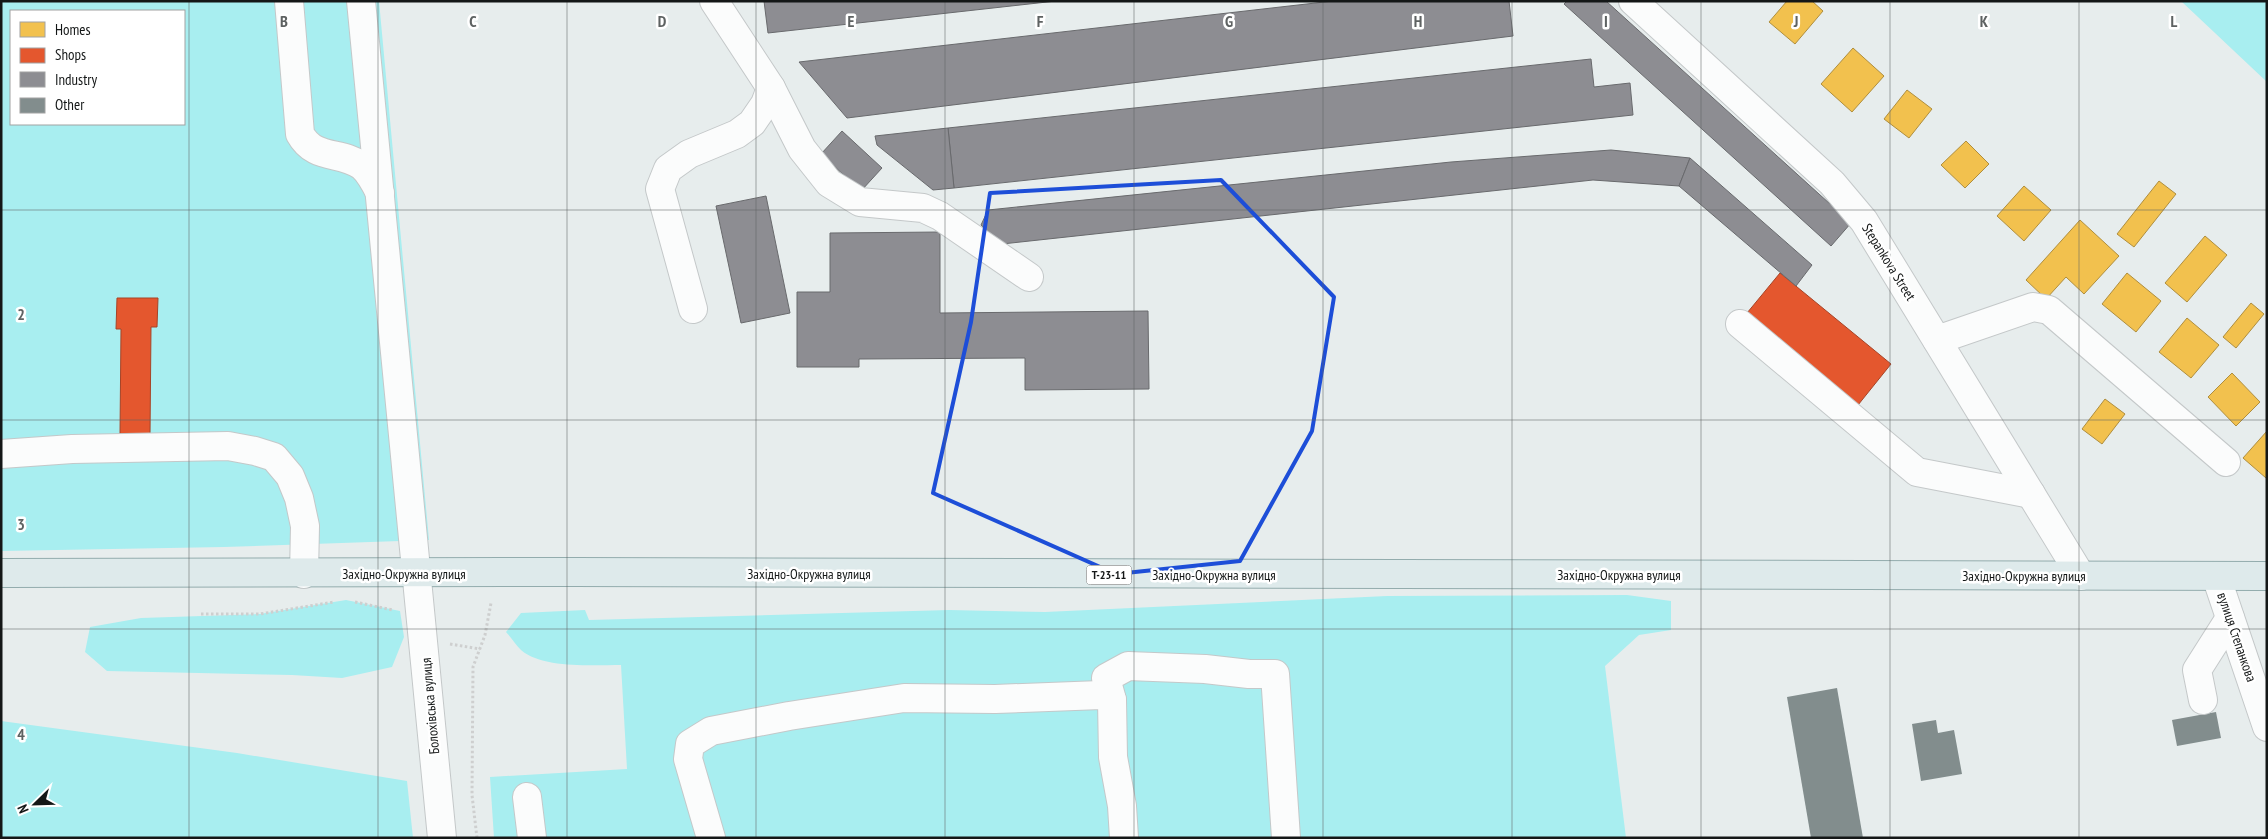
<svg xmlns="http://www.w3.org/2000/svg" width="2268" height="839" viewBox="0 0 2268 839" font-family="'PT Sans Narrow',sans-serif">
  <rect width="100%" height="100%" fill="#e7eded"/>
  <!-- green -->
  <g fill="#a8eef0" fill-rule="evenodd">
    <path d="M1,1H379L429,540L224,547L1,551ZM11,11H184V124H11Z"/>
    <path d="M2181,1H2267V82Z"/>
    <path d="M1627,595L1671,601V630L1639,635L1605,666L1626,838H494L490,777L627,769L621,665C594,665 543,669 521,650C516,645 511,637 506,632L521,613L585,610L589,620L949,610L1045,612L1387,596Z"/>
    <path d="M346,600L400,611L404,637L392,667L342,678L292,675L107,671L85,652L90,627L141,618L260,614Z"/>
    <path d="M1,721L237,753L407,781L413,838H1Z"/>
  </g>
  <!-- homes -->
  <g fill="#f2c14e" stroke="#af8e3e">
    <path d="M1787,1H1812L1823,11L1795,44L1769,22Z"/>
    <path d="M1853,48L1884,76L1852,112L1821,84Z"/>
    <path d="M1907,90L1932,109L1909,138L1884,119Z"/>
    <path d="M1966,141L1989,164L1965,188L1941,165Z"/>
    <path d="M2159,181L2176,194L2134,247L2117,234Z"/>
    <path d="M2024,186L2051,210L2024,241L1997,216Z"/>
    <path d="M2080,220L2119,256L2084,294L2066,277L2046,299L2026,280Z"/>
    <path d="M2205,236L2227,255L2187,302L2165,283Z"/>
    <path d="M2127,273L2161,301L2136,332L2102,304Z"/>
    <path d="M2251,303L2264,314L2236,348L2223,337Z"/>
    <path d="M2187,318L2219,345L2191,378L2159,352Z"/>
    <path d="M2232,373L2260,402L2236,426L2208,397Z"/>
    <path d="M2105,399L2125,414L2102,444L2082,429Z"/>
    <path d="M2267,431V476L2266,478L2243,458Z"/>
  </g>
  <!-- shops -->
  <g fill="#e4572e" stroke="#a64427">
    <path d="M1780,273L1891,364L1858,405L1747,313Z"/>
    <path d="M117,298H158L157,327H151L150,434H120L121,329H116Z"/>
  </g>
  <!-- industry -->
  <g fill="#8d8d92" stroke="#696a6d">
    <path d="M764,1H1056L768,33Z"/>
    <path d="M1333,1H1509L1513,36L847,118L799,62Z"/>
    <path d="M1567,1H1606L1851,223L1831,246L1564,4Z"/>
    <path d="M1591,59L1594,87L1630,83L1633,115L954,188L948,128Z"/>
    <path d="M948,128L954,188L933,190L877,145L875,136Z"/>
    <path d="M842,131L882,168L861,191L821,154Z"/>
    <path d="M1611,150L1690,158L1679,186L1593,180L1002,244L981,225L988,210L1451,162Z"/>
    <path d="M1690,158L1812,265L1796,286L1679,186Z"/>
    <path d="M766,196L790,313L741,323L716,206Z"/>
    <path d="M940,232V313L1148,311L1149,389L1025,390V358L859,359V367H797V292H830V233Z"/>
  </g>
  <!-- building -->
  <g fill="#828d8d">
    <path d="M1837,688L1863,838H1811L1787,697Z"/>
    <path d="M2216,712L2221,738L2177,746L2172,720Z"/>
    <path d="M1936,720L1938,733L1954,730L1962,774L1921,781L1912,724Z"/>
  </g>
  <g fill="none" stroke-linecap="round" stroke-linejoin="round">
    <!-- minor casing -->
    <g stroke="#c4c8c9" stroke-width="30">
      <g id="minor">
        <path d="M289,1L300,134C315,161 340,150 362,166C370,173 375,183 380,193"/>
        <path d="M361,1L442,838"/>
        <path d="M714,1L771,88L802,149L829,183L860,202L923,208L940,216L1029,277"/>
        <path d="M1633,1L1832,183L1864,221L2081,576"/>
        <path d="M693,309L660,189L668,169L689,154L737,134L752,123L765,104L771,88"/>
        <path d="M1740,324L1917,472L2031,494"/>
        <path d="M1937,340L2033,307L2049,310L2226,462"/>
        <path d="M1,454L72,449L228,446L255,451L274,457L290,476L299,498L305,526L304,574"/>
        <path d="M2216,576L2267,727"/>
        <path d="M2203,700L2197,670L2230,618"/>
        <path d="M527,797L532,838"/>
        <path d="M711,838L688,759L690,744L711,731L789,716L904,698L995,699L1101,695L1112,700"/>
        <path d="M1124,838L1122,806L1113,757L1112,700L1106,678L1128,666L1205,669L1249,674H1275L1286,838"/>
      </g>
    </g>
    <!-- major casing -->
    <g stroke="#93acad" stroke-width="30">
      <path id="major" d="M1,573L573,572L2267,576"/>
    </g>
    <!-- path -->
    <g stroke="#cecfcf" stroke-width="3" stroke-dasharray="2.5 2.5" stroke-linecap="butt">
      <path d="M355,602L393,610"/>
      <path d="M201,614H260L334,602"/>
      <path d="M450,644L480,649"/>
      <path d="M477,838L472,795L473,667L485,635L491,603"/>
    </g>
    <!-- minor -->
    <use href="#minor" stroke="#fbfcfc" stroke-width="28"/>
    <!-- major -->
    <use href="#major" stroke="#deeaeb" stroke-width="28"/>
  </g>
  <!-- marked area -->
  <path fill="none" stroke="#1d4ed8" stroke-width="4" stroke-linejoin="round" d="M1221,180L1334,297L1312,431L1240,561L1116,574L933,493L971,322L990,193Z"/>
  <!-- grid -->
  <path fill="none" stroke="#5e6262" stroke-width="1" stroke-opacity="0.55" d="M189,1V838M378,1V838M567,1V838M756,1V838M945,1V838M1134,1V838M1323,1V838M1512,1V838M1701,1V838M1890,1V838M2079,1V838M1,210H2267M1,420H2267M1,629H2267"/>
  <g text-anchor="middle" stroke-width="5" stroke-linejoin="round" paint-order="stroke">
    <!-- shield labels -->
    <rect fill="#fff" stroke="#5a5d5d" stroke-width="1" x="1086.5" y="565.5" width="45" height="19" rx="4"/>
    <g font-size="12" font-weight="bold" fill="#141717">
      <text x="1109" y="579">Т-23-11</text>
    </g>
    <!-- street labels -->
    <g font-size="14" fill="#141717" stroke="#fff">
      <text transform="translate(1889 262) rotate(58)" y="5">Stepankova Street</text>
      <text x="404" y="579">Західно-Окружна вулиця</text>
      <text x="809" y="579">Західно-Окружна вулиця</text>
      <text x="1214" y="580">Західно-Окружна вулиця</text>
      <text x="1619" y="580">Західно-Окружна вулиця</text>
      <text x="2024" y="581">Західно-Окружна вулиця</text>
      <text transform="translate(2237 637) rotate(71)" y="5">вулиця Степанкова</text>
      <text transform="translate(430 706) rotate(-95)" y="5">Болохівська вулиця</text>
    </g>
  </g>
  <g font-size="16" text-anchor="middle" font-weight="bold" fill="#5e6262" stroke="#fff" stroke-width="5" stroke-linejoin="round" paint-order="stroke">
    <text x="284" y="27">B</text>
    <text x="473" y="27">C</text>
    <text x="662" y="27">D</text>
    <text x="851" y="27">E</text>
    <text x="1040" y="27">F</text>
    <text x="1229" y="27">G</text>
    <text x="1418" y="27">H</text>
    <text x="1606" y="27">I</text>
    <text x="1796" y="27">J</text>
    <text x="1984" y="27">K</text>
    <text x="2174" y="27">L</text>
    <text x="21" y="320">2</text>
    <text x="21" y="530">3</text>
    <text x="21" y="740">4</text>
  </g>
  <!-- border -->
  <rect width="2268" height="839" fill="none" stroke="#141717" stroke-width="5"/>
  <!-- legend -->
  <rect x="10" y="10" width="175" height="115" fill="#ffffff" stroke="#a1a2a2"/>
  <rect x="20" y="22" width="25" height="15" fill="#f2c14e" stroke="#a1a2a2"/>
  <text x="55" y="35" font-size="15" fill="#141717">Homes</text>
  <rect x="20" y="48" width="25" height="15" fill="#e4572e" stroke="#a1a2a2"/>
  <text x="55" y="60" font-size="15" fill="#141717">Shops</text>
  <rect x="20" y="72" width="25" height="15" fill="#8d8d92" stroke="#a1a2a2"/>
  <text x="55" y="85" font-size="15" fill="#141717">Industry</text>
  <rect x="20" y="98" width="25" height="15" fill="#828d8d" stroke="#a1a2a2"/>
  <text x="55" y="110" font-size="15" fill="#141717">Other</text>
  <!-- north arrow -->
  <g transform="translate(35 804) rotate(247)" stroke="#ffffff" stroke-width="4" paint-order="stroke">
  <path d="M0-4L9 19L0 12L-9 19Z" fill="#141717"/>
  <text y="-8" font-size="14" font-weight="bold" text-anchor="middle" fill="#141717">N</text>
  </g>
</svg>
